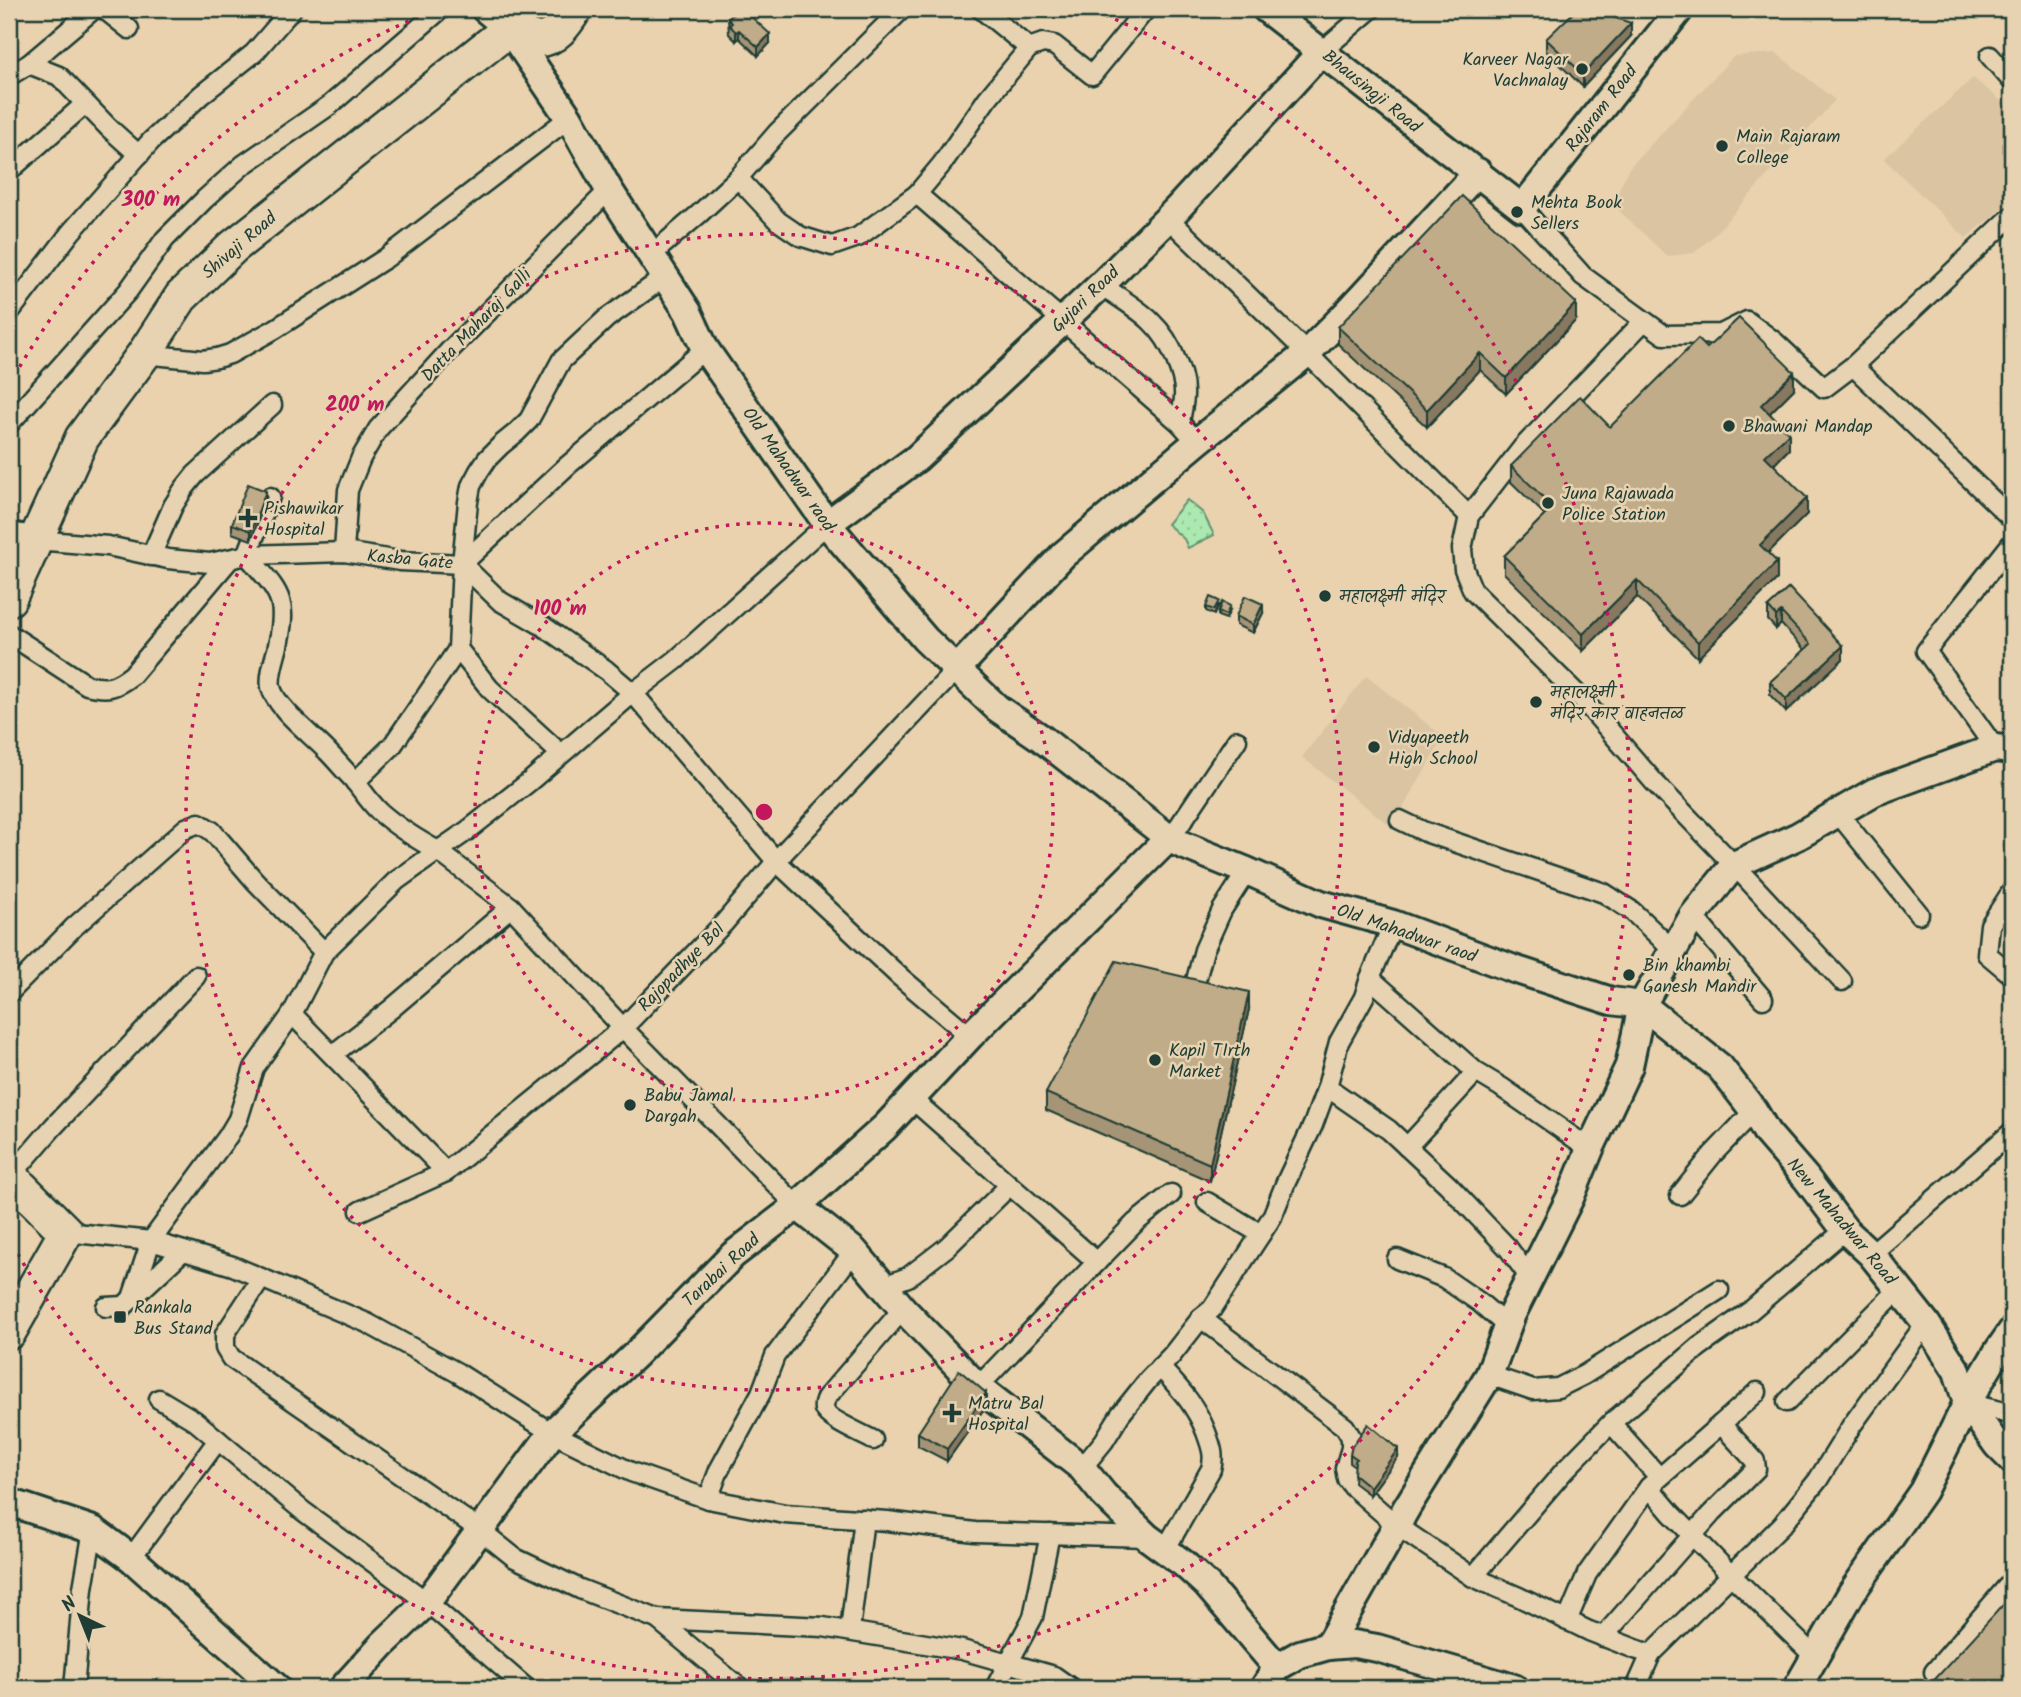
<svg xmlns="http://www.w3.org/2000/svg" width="2021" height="1697" viewBox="0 0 2021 1697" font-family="Kalam,'Playpen Sans Deva',sans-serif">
  <defs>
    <pattern id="park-dots" width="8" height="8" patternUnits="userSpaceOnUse" patternTransform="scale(1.75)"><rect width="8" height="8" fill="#abe9b0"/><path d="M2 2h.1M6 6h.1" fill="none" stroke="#93c998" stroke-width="1.8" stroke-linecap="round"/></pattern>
  </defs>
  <rect width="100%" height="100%" fill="#ead2ae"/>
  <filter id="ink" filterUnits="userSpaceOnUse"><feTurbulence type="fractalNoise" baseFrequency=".0143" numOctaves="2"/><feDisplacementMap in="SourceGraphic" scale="14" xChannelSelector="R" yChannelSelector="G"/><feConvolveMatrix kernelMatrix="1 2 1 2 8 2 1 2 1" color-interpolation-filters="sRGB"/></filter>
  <g filter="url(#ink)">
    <!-- built -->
    <g fill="#dac4a1">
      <path d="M1776,53L1835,100L1714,235L1694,253L1667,256L1612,204L1629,168L1734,56Z"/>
      <path d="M1973,78L2012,110V200L1966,238L1884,159Z"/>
      <path d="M1366,676L1444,737L1392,827L1302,757Z"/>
    </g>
    <!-- park -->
    <path fill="url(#park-dots)" stroke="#659372" stroke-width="2" d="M1187,500L1203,513L1214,535L1188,548L1184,539L1167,524Z"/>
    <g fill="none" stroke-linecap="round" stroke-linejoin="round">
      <!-- street casing -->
      <g stroke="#1f3d34" stroke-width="23">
        <g id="street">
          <path d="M104,9L129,29"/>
          <path d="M981,9L1029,48"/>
          <path d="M1322,51L1371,9"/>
          <path d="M1990,56L2012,81"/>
          <path d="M29,64L94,9"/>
          <path d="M9,76L29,64L59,76L109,128L139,155"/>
          <path d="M9,171L85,104"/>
          <path d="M738,178L778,221L800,236L832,246L858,237L917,194L942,164L987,99L1029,48L1043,43L1054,45L1092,75L1146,9"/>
          <path d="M917,194L1180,423L1197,442"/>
          <path d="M1522,208L1583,276L1664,335L1721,334L1747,321L1775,342L1824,388L1853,366L2012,216"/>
          <path d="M1168,218L1307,353L1469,516"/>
          <path d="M651,255L699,214L738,178L777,133L902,9"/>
          <path d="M1101,285C1133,307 1162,321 1176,360C1180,370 1184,380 1184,391C1185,401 1181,413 1180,423"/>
          <path d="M9,313L71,232L151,141L201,95L254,53L292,9"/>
          <path d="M1644,321L1522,448L1469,516L1462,549L1464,569L1473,591L1584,701L1654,782L1734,865L1842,981"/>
          <path d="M144,354L203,360L217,358L230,354L275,329L386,258L569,118"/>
          <path d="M1853,366L2012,519"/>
          <path d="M9,424L128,291L165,239L205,199L243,165L330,105L441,9"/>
          <path d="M36,540L108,546L168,559L210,563L247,555L344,552L400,561L462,564L567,466L705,349"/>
          <path d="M344,552L348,490L361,458L378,429L450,350L609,190"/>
          <path d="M151,556L173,506L183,490L195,475L272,405"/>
          <path d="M462,564L500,601L543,626L606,670L633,693L777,862L899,976L970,1036"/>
          <path d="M9,634L87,685C108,690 115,688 132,675L230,559"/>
          <path d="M458,649L490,689L561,754"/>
          <path d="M1995,748L1926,651L2012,543"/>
          <path d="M355,782L392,746L458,649L462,564L468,502L471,486L479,471L487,459L501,445L517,432L529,420L561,361L607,318L665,277"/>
          <path d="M1838,813L1919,914"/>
          <path d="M1400,820L1425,832L1604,893L1632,911L1672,949"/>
          <path d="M1177,829L1237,740"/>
          <path d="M2012,891L1990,925L1987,954L2012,975"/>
          <path d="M1693,916L1763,999"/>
          <path d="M1370,978L1476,1072"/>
          <path d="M1195,984L1204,950L1222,910L1247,871"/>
          <path d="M9,993L74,927L186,828L199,823L212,831L255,881L324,952"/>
          <path d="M292,1014L446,1172"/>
          <path d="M341,1048L391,1009L511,907"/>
          <path d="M1327,1087L1389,1130L1448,1185L1508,1248L1530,1278"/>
          <path d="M911,1098L1097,1262L978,1387"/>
          <path d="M1407,1147L1476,1072L1501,1087L1590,1149"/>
          <path d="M9,1178L53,1127L196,976"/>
          <path d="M1680,1195L1713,1154L1754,1111"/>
          <path d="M1207,1202L1261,1234"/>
          <path d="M797,1206L623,1028L511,907L438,851L467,831L529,782L633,693L676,660L827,524"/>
          <path d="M360,1211L446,1172L623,1028L724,923L786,850L957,669"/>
          <path d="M66,1232L151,1241L233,1266L367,1323L458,1373L552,1433L631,1472L708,1499L785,1514L887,1521L975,1532L1147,1537"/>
          <path d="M1871,1254L2012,1132"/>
          <path d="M1397,1259L1444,1278L1479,1302L1507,1326"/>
          <path d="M1097,1262L1135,1223L1171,1194"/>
          <path d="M261,1279L225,1334V1348L231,1358L480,1530L515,1558L580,1589L657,1619L740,1688"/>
          <path d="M884,1286L908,1277L947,1247L1009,1186"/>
          <path d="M132,1298L151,1241L228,1136L238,1119L254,1068L292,1014L324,952L396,881L438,851C418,840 397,827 380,812C370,803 362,790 353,779C344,770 336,760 327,751C313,736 275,707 271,687C269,676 274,661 277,650C289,597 280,594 247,555L270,497"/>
          <path d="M106,1307L124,1306L183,1251"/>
          <path d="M1201,1318L1345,1427L1351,1437V1448L1345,1468L1347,1479L1353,1487L1396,1525L1473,1577L1519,1597L1589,1631L1638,1650L1651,1654L1782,1525L1818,1480L1852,1425L1926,1323"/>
          <path d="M1160,1367C1180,1389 1195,1404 1206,1432C1211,1446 1215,1455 1211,1469L1165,1550"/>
          <path d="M1489,1375L1533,1390L1558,1388L1584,1375L1719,1290"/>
          <path d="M159,1399L194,1420L303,1511L427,1602L526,1688"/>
          <path d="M1787,1402L1899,1289"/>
          <path d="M1967,1403L2012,1414"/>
          <path d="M1611,1423L1659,1477"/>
          <path d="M1721,1424L1757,1392"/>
          <path d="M873,1440C862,1434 827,1419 824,1409C823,1404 825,1402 826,1398L903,1309"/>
          <path d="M1082,1468L1104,1441L1120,1415L1148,1380L1172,1355L1201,1318L1212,1309L1272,1217L1286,1182L1313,1125L1327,1087L1339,1042L1364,997L1370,978L1393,924"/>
          <path d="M1649,1487L1671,1513L1730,1574L1815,1657"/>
          <path d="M708,1499L719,1470L761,1393L775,1356L854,1251"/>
          <path d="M131,1558L218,1440"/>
          <path d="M1473,1577L1564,1471L1611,1423L1699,1347L1750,1311L1845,1230"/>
          <path d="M657,1619L823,1627L962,1650L1054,1676L1071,1688"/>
          <path d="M1567,1621L1587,1574L1649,1487L1721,1424L1755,1461L1756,1469L1712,1513L1603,1637"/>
          <path d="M850,1630L864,1519"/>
          <path d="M1934,1672L2012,1581"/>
          <path d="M74,1688L83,1588L93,1530"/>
          <path d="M995,1688L1033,1617L1050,1534"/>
          <path d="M1636,1688L1651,1654"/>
        </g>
      </g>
      <!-- secondary casing -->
      <g stroke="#1f3d34" stroke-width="32">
        <g id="secondary">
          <path d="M485,9L509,29L569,118L609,190L688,312L705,349L827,524L925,639L997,708L1041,738L1160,831"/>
          <path d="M1266,9L1522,208L1680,9"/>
          <path d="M827,524L917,458L1101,285L1177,209L1322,51"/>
          <path d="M9,536L36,540"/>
          <path d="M957,669L1063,555L1197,442L1307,353L1347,313L1478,172"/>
          <path d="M1178,843L1247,871L1321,904L1393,924L1511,968L1611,1001L1642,1005"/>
          <path d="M1642,1005L1720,1067L1754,1111L1767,1133L1806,1178L1845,1230L1871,1254L1926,1323L1957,1371L1967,1403L1997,1445L2012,1460"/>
          <path d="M797,1206L854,1251L903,1309L978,1387L1082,1468L1104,1495L1147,1537L1184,1564L1207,1585L1277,1667"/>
          <path d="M9,1502L93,1530L131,1558L277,1688"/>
          <path d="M1328,1646L1407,1507L1489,1375L1512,1314L1570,1198L1590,1149L1629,1066L1642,1005L1693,916L1734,865L1798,836L1874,792L1995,748L2012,750"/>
          <path d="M343,1688L382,1645L427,1602L552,1433L636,1354L733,1255L797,1206L885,1127L970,1036L1162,845"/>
          <path d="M1264,1688L1277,1667L1300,1654L1328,1646L1354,1644L1377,1648L1514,1688"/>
          <path d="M1797,1688L1852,1592L1923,1491L1967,1403L1998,1351L2012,1331"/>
        </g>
      </g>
      <!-- highway casing -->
      <g stroke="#1f3d34" stroke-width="38">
        <g id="highway">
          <path d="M509,29C517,32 527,37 536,39C554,42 567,22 575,9"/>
          <path d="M9,599L82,438L144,354L181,297L233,247L509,29L521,9"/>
          <path d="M9,1175L66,1232L9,1332"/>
        </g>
      </g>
      <!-- street -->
      <use href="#street" stroke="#e7d3b1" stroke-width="18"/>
      <!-- secondary -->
      <use href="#secondary" stroke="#e7d3b1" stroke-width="26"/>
      <!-- highway -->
      <use href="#highway" stroke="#e7d3b1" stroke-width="33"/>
    </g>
    <!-- wall -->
    <g fill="#a69476" stroke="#1f3d34" stroke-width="2">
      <path d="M728,19L770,43L758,56L739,38L736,41L729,34Z"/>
      <path d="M1631,36L1583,87L1546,51V39Z"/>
      <path d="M1576,320L1506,394L1480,370L1427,427L1338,344V327Z"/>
      <path d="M1707,348L1794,389L1770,413L1789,449L1774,465L1807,514L1768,553L1777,579L1698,658L1637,597L1583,651L1504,573V556L1545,515L1511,482V466L1610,427Z"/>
      <path d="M266,499L251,540L232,533V524Z"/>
      <path d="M1789,588L1843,659L1786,712L1770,695V682L1805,650L1781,624L1776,629L1768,620V607Z"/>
      <path d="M1219,605L1214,615L1206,611V607Z"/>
      <path d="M1230,610L1226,619L1218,616V612Z"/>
      <path d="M1263,613L1253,633L1236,625V616Z"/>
      <path d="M1249,1009L1210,1181L1046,1110V1093Z"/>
      <path d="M986,1406L947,1461L918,1446V1433Z"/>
      <path d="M1350,1454L1398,1457L1370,1495L1354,1483L1355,1466L1350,1463Z"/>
    </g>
    <!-- shaded-wall -->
    <g fill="#877860" stroke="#1f3d34" stroke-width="2">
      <path d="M1631,23V36L1583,87V74Z"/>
      <path d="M739,30V38L736,41V32Z"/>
      <path d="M770,34V43L758,56V47Z"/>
      <path d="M1576,303V320L1506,394V378Z"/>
      <path d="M1480,353V370L1427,427V410Z"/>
      <path d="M1794,372V389L1761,422V405Z"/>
      <path d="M1789,433V449L1765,473V456Z"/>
      <path d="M266,491V499L251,540V531Z"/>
      <path d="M1807,498V514L1760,561V545Z"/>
      <path d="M1777,562V579L1698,658V642Z"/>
      <path d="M1637,580V597L1583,651V634Z"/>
      <path d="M1263,604V613L1253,633V625Z"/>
      <path d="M1781,612V624L1776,629V616Z"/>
      <path d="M1843,646V659L1786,712V699Z"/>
      <path d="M1249,992V1009L1210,1181V1164Z"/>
      <path d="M986,1393V1406L947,1461V1449Z"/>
      <path d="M1398,1449V1457L1370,1495V1487Z"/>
    </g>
    <!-- building -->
    <g fill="#c1ac89" stroke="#1f3d34" stroke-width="2">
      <path d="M738,9H743L770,34L758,47L739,30L736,32L729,25L732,23L728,19Z"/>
      <path d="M1577,9H1588L1631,23L1583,74L1546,39Z"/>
      <path d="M1462,196L1576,303L1506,378L1480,353L1427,410L1338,327Z"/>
      <path d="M1739,318L1794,372L1761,405L1789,433L1765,456L1807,498L1760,545L1777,562L1698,642L1637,580L1583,634L1504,556L1553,507L1511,466L1580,396L1610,427L1698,339L1707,348Z"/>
      <path d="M248,484L266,491L251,531L232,524Z"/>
      <path d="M1789,588L1843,646L1786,699L1770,682L1811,644L1781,612L1776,616L1768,607Z"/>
      <path d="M1245,596L1263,604L1253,625L1236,616Z"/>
      <path d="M1210,597L1219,601L1214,610L1206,607Z"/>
      <path d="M1222,602L1230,606L1226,615L1218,612Z"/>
      <path d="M1116,961L1249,992L1210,1164L1046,1093Z"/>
      <path d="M959,1370L986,1393L947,1449L918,1433Z"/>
      <path d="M1368,1424L1398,1449L1370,1487L1354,1474L1355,1461L1357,1459L1350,1454L1352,1446Z"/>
      <path d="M2012,1595V1688H1927Z"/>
    </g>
  </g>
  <!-- distance rings -->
  <g fill="none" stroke="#c2185b" stroke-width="3.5" stroke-dasharray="3.5 7">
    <circle cx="764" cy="812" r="289"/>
    <circle cx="764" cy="812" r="578"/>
    <path d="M9 385A867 867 0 0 1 432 11M1096 11A867 867 0 1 1 9 1239"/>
  </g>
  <!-- markers -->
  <g fill="#1f3d34" stroke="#e7d3b1" stroke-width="2.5">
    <circle cx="1582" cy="69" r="7"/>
    <circle cx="1722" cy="146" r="7"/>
    <circle cx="1517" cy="212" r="7"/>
    <circle cx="1729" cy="426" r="7"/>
    <circle cx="1548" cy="503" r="7"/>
    <path d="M244.5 507.5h7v7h7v7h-7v7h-7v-7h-7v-7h7z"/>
    <circle cx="1325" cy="596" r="7"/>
    <circle cx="1536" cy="702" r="7"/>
    <circle cx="1374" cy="747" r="7"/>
    <circle cx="1629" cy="975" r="7"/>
    <circle cx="1155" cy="1060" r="7"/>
    <circle cx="630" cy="1105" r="7"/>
    <rect x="113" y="1310" width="14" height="14" rx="3.5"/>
    <path d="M948.5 1402.5h7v7h7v7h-7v7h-7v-7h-7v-7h7z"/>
  </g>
  <g text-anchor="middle" stroke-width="5" stroke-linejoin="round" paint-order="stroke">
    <!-- poi labels -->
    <g font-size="18" fill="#1f3d34" stroke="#e7d3b1" text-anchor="start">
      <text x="1568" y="65" text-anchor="end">Karveer Nagar<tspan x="1568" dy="21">Vachnalay</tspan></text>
      <text x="1736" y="142">Main Rajaram<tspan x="1736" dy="21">College</tspan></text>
      <text x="1531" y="208">Mehta Book<tspan x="1531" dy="21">Sellers</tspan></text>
      <text x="1743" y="432">Bhawani Mandap</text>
      <text x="1562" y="499">Juna Rajawada<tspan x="1562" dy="21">Police Station</tspan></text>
      <text x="264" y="514">Pishawikar<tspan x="264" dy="21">Hospital</tspan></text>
      <text x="1339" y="602">महालक्ष्मी मंदिर</text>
      <text x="1550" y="698">महालक्ष्मी<tspan x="1550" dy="21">मंदिर कार वाहनतळ</tspan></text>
      <text x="1388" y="743">Vidyapeeth<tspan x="1388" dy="21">High School</tspan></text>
      <text x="1643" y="971">Bin khambi<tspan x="1643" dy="21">Ganesh Mandir</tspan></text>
      <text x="1169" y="1056">Kapil TIrth<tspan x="1169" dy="21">Market</tspan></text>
      <text x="644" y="1101">Babu Jamal<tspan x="644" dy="21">Dargah</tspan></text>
      <text x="134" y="1313">Rankala<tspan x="134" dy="21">Bus Stand</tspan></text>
      <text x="968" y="1409">Matru Bal<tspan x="968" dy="21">Hospital</tspan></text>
    </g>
    <!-- street labels -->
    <g font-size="18" fill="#1f3d34" stroke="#e7d3b1">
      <text transform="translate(1372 91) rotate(39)" y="6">Bhausingji Road</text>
      <text transform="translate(1601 108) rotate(-52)" y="6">Rajaram Road</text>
      <text transform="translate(239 245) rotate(-41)" y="6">Shivaji Road</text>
      <text transform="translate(1085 299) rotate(-44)" y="6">Gujari Road</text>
      <text transform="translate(476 325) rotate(-46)" y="6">Datta Maharaj Galli</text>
      <text transform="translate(789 469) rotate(55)" y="6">Old Mahadwar raod</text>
      <text transform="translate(410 559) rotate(5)" y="6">Kasba Gate</text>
      <text transform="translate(1407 933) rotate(19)" y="6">Old Mahadwar raod</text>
      <text transform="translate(681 967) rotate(-46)" y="6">Rajopadhye Bol</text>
      <text transform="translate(1842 1221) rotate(50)" y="6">New Mahadwar Road</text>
      <text transform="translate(721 1270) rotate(-43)" y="6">Tarabai Road</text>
    </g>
  </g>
  <circle cx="764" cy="812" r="10" fill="#c2185b" stroke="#e7d3b1" stroke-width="3.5"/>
  <g font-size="21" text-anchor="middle" font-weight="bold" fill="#c2185b" stroke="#e7d3b1" stroke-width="5" stroke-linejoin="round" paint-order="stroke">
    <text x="151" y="206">300 m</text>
    <text x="355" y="411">200 m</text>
    <text x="560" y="615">100 m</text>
  </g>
  <!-- margin -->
  <rect width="2021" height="1697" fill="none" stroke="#e7d3b1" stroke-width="35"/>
  <rect x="18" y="18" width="1986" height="1662" fill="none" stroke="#1f3d34" stroke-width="2.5" filter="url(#ink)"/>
  <!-- north arrow -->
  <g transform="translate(80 1616) rotate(317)" stroke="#e7d3b1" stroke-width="5" paint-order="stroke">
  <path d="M0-5L12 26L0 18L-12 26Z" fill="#1f3d34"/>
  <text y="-10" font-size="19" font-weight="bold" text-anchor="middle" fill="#1f3d34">N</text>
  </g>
</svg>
